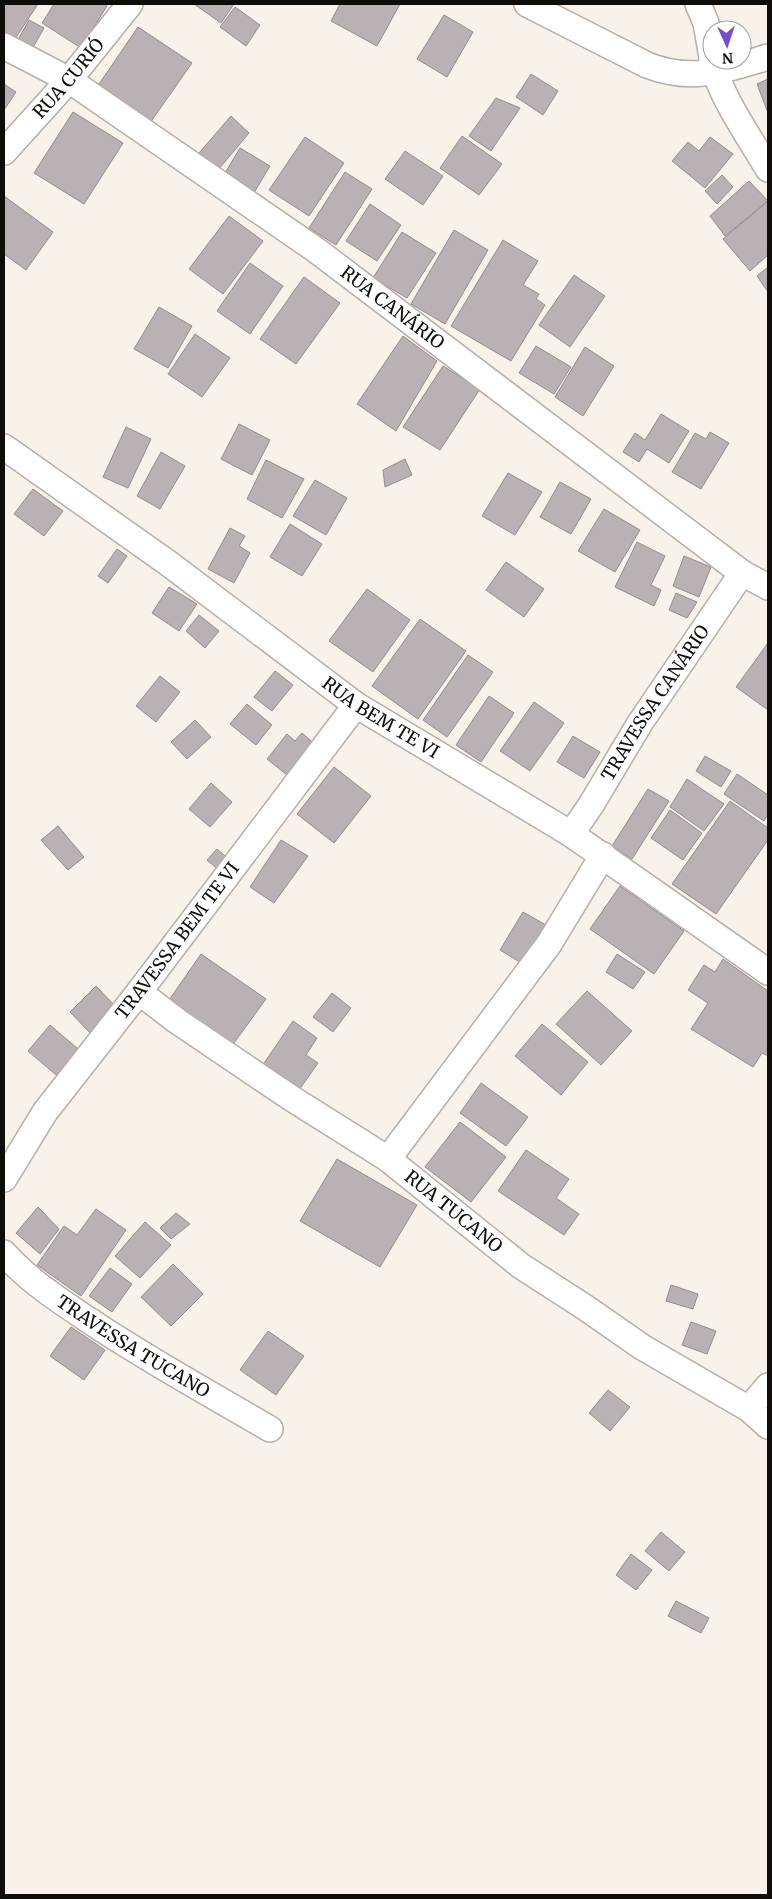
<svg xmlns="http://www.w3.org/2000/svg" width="772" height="1899" viewBox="0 0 772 1899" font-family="Merriweather,serif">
  <rect width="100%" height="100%" fill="#f8f2eb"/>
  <!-- building -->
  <g fill="#bab1b5" stroke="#948b8f">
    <path d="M4,4H38L11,45L4,41Z"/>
    <path d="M54,4H103L107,6L81,48L42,23Z"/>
    <path d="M194,4H234L221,23Z"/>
    <path d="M340,4H400L377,46L331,21Z"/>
    <path d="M235,7L260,25L246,46L220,27Z"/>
    <path d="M444,15L473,32L447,77L417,59Z"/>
    <path d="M29,20L44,28L31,51L16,43Z"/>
    <path d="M138,27L192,63L150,123L97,87Z"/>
    <path d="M531,74L558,91L543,115L516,97Z"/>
    <path d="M768,79V113L757,84Z"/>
    <path d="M4,84L16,92L4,110Z"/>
    <path d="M496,98L520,108L491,151L469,136Z"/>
    <path d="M73,112L123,143L84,204L34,173Z"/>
    <path d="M231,116L249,133L218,170L199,153Z"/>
    <path d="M462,136L502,164L479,195L440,168Z"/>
    <path d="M305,137L344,163L309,216L269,190Z"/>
    <path d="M710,137L733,154L705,188L672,161L688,142L699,151Z"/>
    <path d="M240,148L270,166L252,196L222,178Z"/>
    <path d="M405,151L443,176L423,205L385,179Z"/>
    <path d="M345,172L372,189L336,245L309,228Z"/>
    <path d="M722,175L733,187L717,204L705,191Z"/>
    <path d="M749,181L768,201L725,236L710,216Z"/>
    <path d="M4,196L53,232L26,270L4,254Z"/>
    <path d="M768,201V248L767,249L768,255L750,271L723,239Z"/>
    <path d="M370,204L401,225L377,261L346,241Z"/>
    <path d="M229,216L263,241L223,294L189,269Z"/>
    <path d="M454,230L488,250L445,324L411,304Z"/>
    <path d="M402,232L436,253L407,298L373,278Z"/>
    <path d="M503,240L538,261L523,285L539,294L536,299L545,305L511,361L451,326Z"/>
    <path d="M250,263L283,286L250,334L217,311Z"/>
    <path d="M768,267V292L757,276Z"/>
    <path d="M574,275L605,296L570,347L539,325Z"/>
    <path d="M304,277L340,303L296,364L260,339Z"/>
    <path d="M159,307L192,326L168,368L134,349Z"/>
    <path d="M195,334L230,358L202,397L168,374Z"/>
    <path d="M403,336L437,361L396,431L357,404Z"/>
    <path d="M536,346L571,367L554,394L519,373Z"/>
    <path d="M585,347L614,366L583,416L555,397Z"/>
    <path d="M443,366L480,389L440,450L403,427Z"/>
    <path d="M661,414L689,431L669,463L647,449L639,462L623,452L635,433L645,440Z"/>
    <path d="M239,424L270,440L252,475L221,459Z"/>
    <path d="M126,427L151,439L128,488L103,477Z"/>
    <path d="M710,432L729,443L701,489L672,472L695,433L706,439Z"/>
    <path d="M161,452L185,466L160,509L137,496Z"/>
    <path d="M405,459L412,475L385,487L383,470Z"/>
    <path d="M266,460L304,479L282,518L247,499Z"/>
    <path d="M508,473L542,492L515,535L482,516Z"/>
    <path d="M315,480L347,498L326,535L293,516Z"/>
    <path d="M560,482L591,499L571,534L540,517Z"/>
    <path d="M33,489L63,511L44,536L14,514Z"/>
    <path d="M604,509L640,530L615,572L578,551Z"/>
    <path d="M290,524L322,544L302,576L270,557Z"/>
    <path d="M230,528L245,536L239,546L250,553L234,583L208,569Z"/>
    <path d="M637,542L665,556L651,585L661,590L654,606L615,587Z"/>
    <path d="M117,549L127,556L108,583L98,576Z"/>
    <path d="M684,556L711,567L699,597L673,586Z"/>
    <path d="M506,562L544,589L524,617L486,590Z"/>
    <path d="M169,587L197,604L179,631L152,613Z"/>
    <path d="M367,589L410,620L373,672L329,641Z"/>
    <path d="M676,593L697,602L687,618L669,610Z"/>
    <path d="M199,615L219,631L205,648L186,631Z"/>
    <path d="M420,619L466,651L418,719L372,686Z"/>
    <path d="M768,643V710L736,687Z"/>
    <path d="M468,655L493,672L447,737L423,720Z"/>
    <path d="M275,671L293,685L272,711L254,697Z"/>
    <path d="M160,676L180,692L156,722L136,706Z"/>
    <path d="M489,696L514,713L481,762L456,745Z"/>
    <path d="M534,702L564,723L530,771L500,751Z"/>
    <path d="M247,704L272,725L256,745L230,724Z"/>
    <path d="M195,720L211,737L187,759L171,742Z"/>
    <path d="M302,733L318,747L292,779L267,759L287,734L295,741Z"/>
    <path d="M573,736L600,752L584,778L557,762Z"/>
    <path d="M705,756L731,771L721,787L696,771Z"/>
    <path d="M334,767L371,796L334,843L297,814Z"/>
    <path d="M737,774L768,795V814L764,821L724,794Z"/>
    <path d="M687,779L724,804L704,831L670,807Z"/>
    <path d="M211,783L232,802L210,827L189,809Z"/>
    <path d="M648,789L669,801L632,859L612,846Z"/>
    <path d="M730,801L768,828V840L716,914L672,884Z"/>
    <path d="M670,810L702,833L683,860L651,838Z"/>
    <path d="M58,826L84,857L68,870L41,840Z"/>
    <path d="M281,840L308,856L274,903L250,887Z"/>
    <path d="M217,849L231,861L221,872L207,860Z"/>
    <path d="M620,886L684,931L654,974L590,929Z"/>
    <path d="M523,912L546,925L523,964L500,950Z"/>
    <path d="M201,954L266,999L231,1047L167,1003Z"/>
    <path d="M617,954L645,972L633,989L606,972Z"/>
    <path d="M723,959L768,991V1056L762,1053L753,1067L691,1029L708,1003L688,990L704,965L715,972Z"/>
    <path d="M96,986L118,1009L92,1035L70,1012Z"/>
    <path d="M587,991L632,1031L601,1065L556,1024Z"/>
    <path d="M332,993L351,1008L333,1032L313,1017Z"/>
    <path d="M293,1021L317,1038L306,1055L318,1063L299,1090L262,1066Z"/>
    <path d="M542,1024L588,1062L561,1095L515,1056Z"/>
    <path d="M50,1025L84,1054L62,1080L28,1051Z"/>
    <path d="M481,1083L528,1117L506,1146L460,1113Z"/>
    <path d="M460,1122L506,1157L471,1202L425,1167Z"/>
    <path d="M526,1150L569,1179L556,1198L579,1214L564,1235L498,1191Z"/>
    <path d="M337,1159L417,1205L380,1267L300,1221Z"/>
    <path d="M38,1207L59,1229L40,1254L16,1233Z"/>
    <path d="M96,1209L126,1230L81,1296L37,1265L64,1226L77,1235Z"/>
    <path d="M176,1213L190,1224L171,1239L160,1228Z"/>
    <path d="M145,1222L171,1245L140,1278L115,1256Z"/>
    <path d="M173,1264L203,1294L171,1326L141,1297Z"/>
    <path d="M110,1268L132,1284L112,1312L89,1296Z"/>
    <path d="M671,1285L698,1294L693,1309L666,1301Z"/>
    <path d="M691,1322L716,1331L707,1354L682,1345Z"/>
    <path d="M71,1327L105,1350L84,1380L50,1356Z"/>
    <path d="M268,1331L304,1356L276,1395L240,1370Z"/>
    <path d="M608,1390L630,1407L610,1431L589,1413Z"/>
    <path d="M661,1532L685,1552L669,1571L645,1551Z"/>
    <path d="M631,1554L652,1570L636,1590L616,1575Z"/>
    <path d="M676,1601L709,1618L701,1633L668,1616Z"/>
  </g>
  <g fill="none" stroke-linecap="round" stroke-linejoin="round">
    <!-- minor casing -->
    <g stroke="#b5afa8" stroke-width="28">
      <g id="minor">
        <path d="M527,4L647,65C692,83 725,70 768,57"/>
        <path d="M698,4L706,23L712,58"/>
        <path id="s1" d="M4,46L69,80L316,250L742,573L768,587"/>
        <path d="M712,60C720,97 749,136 768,169"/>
        <path id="s2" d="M4,152L69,80L130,4"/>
        <path id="s3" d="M4,447L168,563L356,705L571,834L768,972"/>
        <path id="s4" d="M571,834L591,805L640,723L742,573"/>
        <path id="s5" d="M139,992L177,1021L291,1098L388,1159L521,1266L586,1308L642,1347L749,1409L768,1426"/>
        <path d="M388,1159L549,944L603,855"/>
        <path id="s6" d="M4,1179L45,1112L139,992L356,705"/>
        <path id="s7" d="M4,1253C28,1280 57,1299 87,1319C146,1359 209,1393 270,1429"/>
        <path d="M749,1409L768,1386"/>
      </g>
    </g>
    <!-- minor -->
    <use href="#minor" stroke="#fff" stroke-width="25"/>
  </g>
  <g text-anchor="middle" stroke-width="4" stroke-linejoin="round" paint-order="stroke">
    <!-- street labels -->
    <g font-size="18" fill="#0f0d0a" stroke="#fff">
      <text dy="6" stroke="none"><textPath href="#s2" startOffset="98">RUA CURIÓ</textPath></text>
      <text dy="6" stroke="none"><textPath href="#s1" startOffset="469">RUA CANÁRIO</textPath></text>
      <text dy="6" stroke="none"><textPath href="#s4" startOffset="156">TRAVESSA CANÁRIO</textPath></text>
      <text dy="6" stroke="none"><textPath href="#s3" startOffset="464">RUA BEM TE VI</textPath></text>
      <text dy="6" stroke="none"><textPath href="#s6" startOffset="295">TRAVESSA BEM TE VI</textPath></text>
      <text dy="6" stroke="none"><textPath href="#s5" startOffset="384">RUA TUCANO</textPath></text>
      <text dy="6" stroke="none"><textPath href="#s7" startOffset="160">TRAVESSA TUCANO</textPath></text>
    </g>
  </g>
  <!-- border -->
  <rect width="772" height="1899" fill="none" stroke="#0f0d0a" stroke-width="10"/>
  <!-- north arrow -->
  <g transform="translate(727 45) rotate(177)"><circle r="24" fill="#ffffff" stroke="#9f9e9d"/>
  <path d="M0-4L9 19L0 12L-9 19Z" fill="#7550ca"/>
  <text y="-8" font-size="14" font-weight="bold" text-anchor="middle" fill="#0f0d0a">N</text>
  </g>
</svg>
